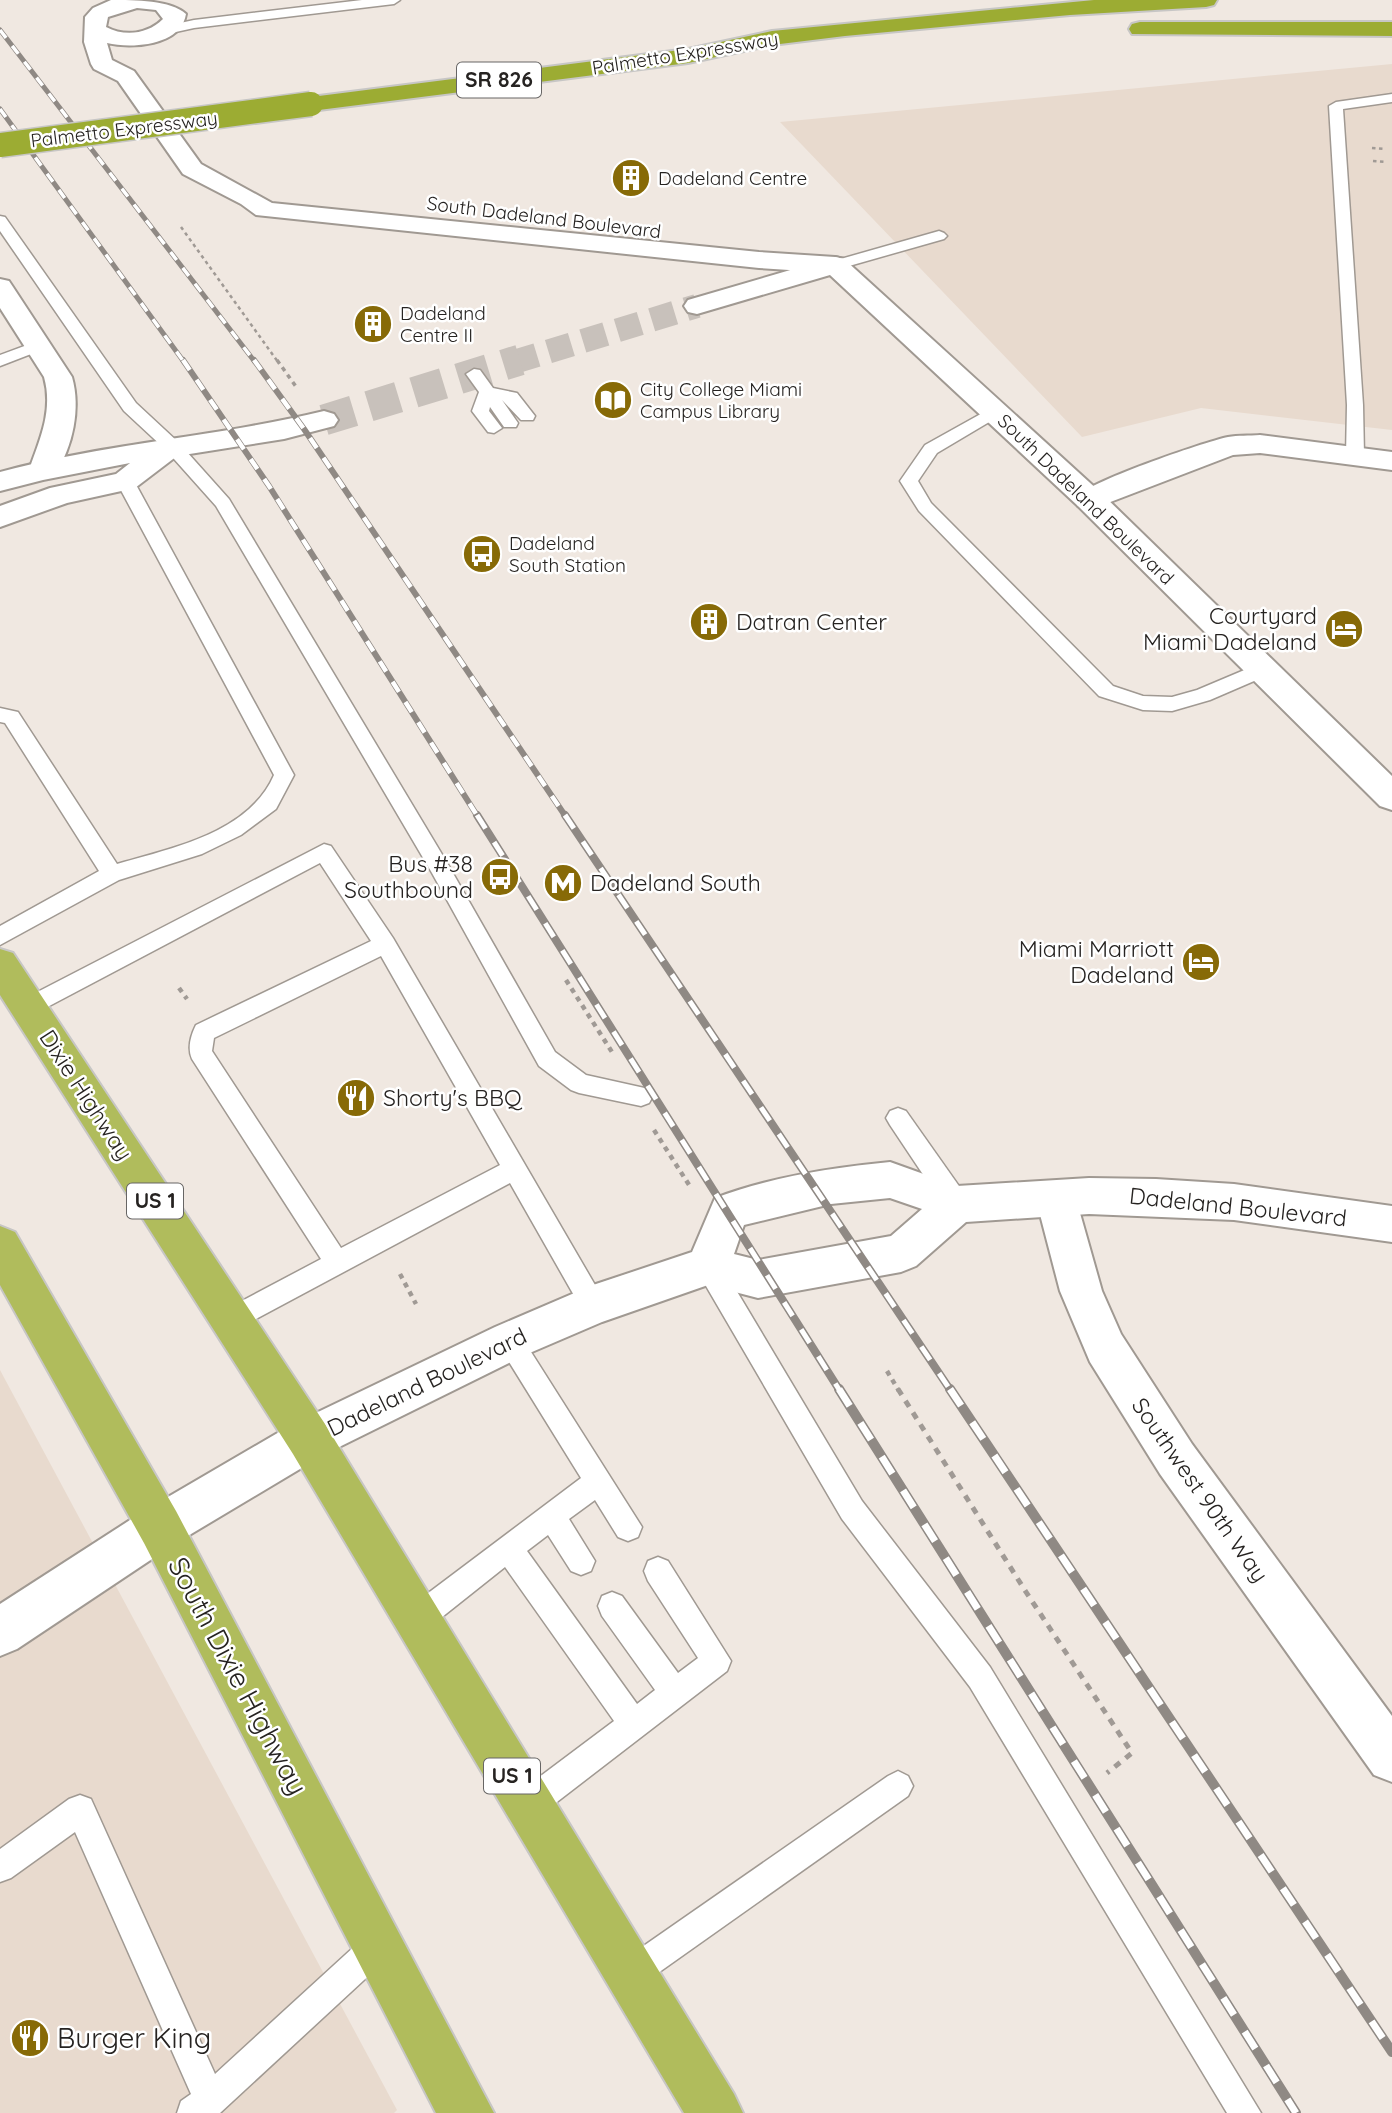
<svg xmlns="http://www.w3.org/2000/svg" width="1392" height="2113" viewBox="0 0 1392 2113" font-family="Quicksand,sans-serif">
  <rect width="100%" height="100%" fill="#f0e8e1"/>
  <!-- built -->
  <g fill="#e8dace">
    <path d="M1392,64V430L1201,408L1082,437L780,122Z"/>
    <path d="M0,1370L397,2110L394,2113H0Z"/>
  </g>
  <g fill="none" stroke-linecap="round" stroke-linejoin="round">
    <!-- tertiary-tunnel-far1 -->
    <path stroke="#c8c1bb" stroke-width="24" stroke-dasharray="24 12" stroke-linecap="butt" d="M514,362L697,306"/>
    <!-- tertiary-tunnel -->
    <path stroke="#c8c1bb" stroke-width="31" stroke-dasharray="31 16" stroke-linecap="butt" d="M324,420L520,360"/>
    <!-- service casing -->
    <g stroke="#a09992" stroke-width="3">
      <g id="service">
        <path d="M362,0H400L394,4L194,28L162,35L155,31L157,28L194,20Z"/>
        <path d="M1392,94V102L1343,109L1363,405L1364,456L1355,461L1346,456L1347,405L1329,106L1336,102Z"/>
        <path d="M0,216L5,217L136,403L178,442L229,499L446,861L555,1052L586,1075L649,1089L653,1096L649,1103L641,1106L579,1093L571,1090L539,1066L432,873L216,506L166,450L124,411L0,231Z"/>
        <path d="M939,231L944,233L947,236L944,239L835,270L827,265L830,262Z"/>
        <path d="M38,341L46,346L44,349L0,366V355Z"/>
        <path d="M474,369L480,370L493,388L517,393L535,416L533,420H521L502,400L518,423L516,427H504L490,407L489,411L502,428L494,433L488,432L472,411L479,392L466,374Z"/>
        <path d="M995,406L1001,407L1003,411L1001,415L937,453L918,481L931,503L1113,686L1143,696L1172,697L1197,690L1261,663L1268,665L1271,670L1268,675L1210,700L1172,711L1143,710L1099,696L919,511L900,481L925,445Z"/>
        <path d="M125,475L134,481L294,775L276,809L241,835L202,854L119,880L0,945V926L99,871L5,723L0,722V708L18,712L117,864C172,848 249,833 274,775L116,481Z"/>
        <path d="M324,844L331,846L393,938L602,1297L606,1305L602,1313L593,1317L584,1313L510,1183L241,1327L232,1331L223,1327L219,1319L223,1311L321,1259L192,1059C187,1048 191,1035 196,1025L371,941L320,863L36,1013L28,1016L20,1013L17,1007L20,1001ZM381,956L500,1165L341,1248L212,1051L214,1038Z"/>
        <path d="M898,1108L906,1111L966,1196L969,1204L966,1212L957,1215L948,1212L890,1125L886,1118L890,1111Z"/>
        <path d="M708,1255L717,1258L862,1501L990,1667L1261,2113H1227L970,1687L842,1519L699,1274L696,1266L699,1258Z"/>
        <path d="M510,1329L519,1333L642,1527L638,1537L628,1541L618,1537L595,1500L569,1519L595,1561L591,1571L581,1575L571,1571L548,1535L527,1551L637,1704L655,1690L602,1616L598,1606L602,1596L612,1592L622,1596L678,1673L698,1658L648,1581L644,1571L648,1561L658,1557L668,1561L731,1661L727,1671L540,1815L529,1819L518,1815L514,1804L518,1793L614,1721L505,1567L427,1629L417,1633L407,1629L403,1619L407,1609L581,1478L501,1349L497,1341L501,1333Z"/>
        <path d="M898,1771L908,1776L913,1786L908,1796L641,1985L630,1990L619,1985L614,1974L619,1963L888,1776Z"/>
        <path d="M80,1795L91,1799L215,2074L368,1934L379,1929L390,1934L395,1945L390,1956L220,2113H177L181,2101L191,2094L75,1832L11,1878L0,1882V1849L69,1799Z"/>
      </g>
    </g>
    <!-- minor casing -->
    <g stroke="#a09992" stroke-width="4">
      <g id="minor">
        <path d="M111,0C135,0 171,0 186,14C181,46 131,49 107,43L112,60L134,71L201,164L272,203L759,252L835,257L844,259L848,265L844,271L835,273L759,268L256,215L241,204L183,174L118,81L94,69L91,64L84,42L85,17L93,8ZM137,8L156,10L163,19C148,34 125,37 106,27L108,17Z"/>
        <path d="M0,279L9,281L13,287L72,377C81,408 73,447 55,474L45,476L35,474L30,467C41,437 53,409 44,377L0,308Z"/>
        <path d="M1260,435L1392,452V470L1260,453L1233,455L1100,506L1089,509L1078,506L1074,499C1084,483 1204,442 1228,437C1238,435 1249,436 1260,435Z"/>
        <path d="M1056,1181L1070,1186L1076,1199L1102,1291L1121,1334L1192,1444L1392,1716V1782L1374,1775L1160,1474L1090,1362L1060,1291L1036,1199L1042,1186Z"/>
        <path d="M160,1504L176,1511L183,1527L176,1543L17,1649L0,1656V1604L144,1511Z"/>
      </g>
    </g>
    <!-- tertiary casing -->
    <g stroke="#a09992" stroke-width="4">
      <g id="tertiary">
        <path d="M835,257L844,259L1100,492L1392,776V810L1380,806L1078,506L830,275L697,314L688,312L684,306L688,300Z"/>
        <path d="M324,411L334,414L338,420L334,426L284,439L177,456L135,488L67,503L0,527V506L50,488L116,474L130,463L43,480L0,491V472C106,443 217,437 324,411Z"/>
        <path d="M890,1162L957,1186L1089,1178L1156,1179L1234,1184L1392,1206V1242L1234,1220L1089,1214L966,1222L916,1266L901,1272L758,1298L708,1285L602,1322L525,1355L325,1454L176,1543L160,1550L144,1543L137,1527L144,1511L293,1424L495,1327L593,1285L692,1252L715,1198C771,1177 830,1168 890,1162ZM890,1198L922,1209L891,1236L758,1260L734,1254L744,1225L831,1204Z"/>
      </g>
    </g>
    <!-- trunk casing -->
    <g stroke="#c7c6c5" stroke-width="4">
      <g id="trunk">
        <path d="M0,949L13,953L325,1424L734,2094L743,2113H684L293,1454L0,995Z"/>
        <path d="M0,1226L15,1232L176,1511L494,2113H436L144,1543L0,1285Z"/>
      </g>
    </g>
    <!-- motorway casing -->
    <g stroke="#c7c6c5" stroke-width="4">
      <g id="motorway">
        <path d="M1094,0H1217L1214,5L1206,7L1070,15L845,36L772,45L688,63L311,111L303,109L299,104L303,99L311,97L688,49L772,31Z"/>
        <path d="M1140,22H1392V36L1132,34L1129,29L1132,24Z"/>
      </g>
    </g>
    <!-- path-far3 -->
    <g stroke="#a09a95" stroke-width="2.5" stroke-dasharray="3.5 3.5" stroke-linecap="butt">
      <path d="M1372,148L1385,149"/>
      <path d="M1373,161L1386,162"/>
      <path d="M181,227L278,362"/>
    </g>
    <!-- path-far2 -->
    <path stroke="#a09a95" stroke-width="3.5" stroke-dasharray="4.5 4.5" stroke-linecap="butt" d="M277,360L297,388"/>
    <!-- path-far1 -->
    <g stroke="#a09a95" stroke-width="4.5" stroke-dasharray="5 5" stroke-linecap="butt">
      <path d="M566,980L612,1052"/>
      <path d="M179,988L187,999"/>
      <path d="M654,1130L691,1188"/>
      <path d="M400,1274L416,1304"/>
      <path d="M887,1371L899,1391"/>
    </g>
    <!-- path -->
    <path stroke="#a09a95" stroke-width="5" stroke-dasharray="7 7" stroke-linecap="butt" d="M898,1389L1026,1592L1132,1753L1107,1773"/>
    <!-- service -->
    <use href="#service" fill="#fff" fill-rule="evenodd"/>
    <!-- minor -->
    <use href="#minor" fill="#fff" fill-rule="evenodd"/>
    <!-- tertiary -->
    <use href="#tertiary" fill="#fff" fill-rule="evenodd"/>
    <!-- trunk -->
    <use href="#trunk" fill="#b0bc5c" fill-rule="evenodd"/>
    <!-- motorway -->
    <use href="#motorway" fill="#9cac33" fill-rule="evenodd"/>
    <!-- rail-far3 casing -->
    <g stroke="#8f8984" stroke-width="5">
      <g id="rail-far3">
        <path d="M0,30L255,362"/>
        <path d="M0,109L184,362"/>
      </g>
    </g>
    <!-- rail-far2 casing -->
    <g stroke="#8f8984" stroke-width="6">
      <g id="rail-far2">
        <path d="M183,360L269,486L478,817"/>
        <path d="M254,360L304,429L566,817"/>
      </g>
    </g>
    <!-- rail-far1 casing -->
    <g stroke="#8f8984" stroke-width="8">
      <g id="rail-far1">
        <path d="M477,815L840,1391"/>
        <path d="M565,815L951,1391"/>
      </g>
    </g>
    <!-- rail casing -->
    <g stroke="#8f8984" stroke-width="10">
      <g id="rail">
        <path d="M839,1389L1296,2113"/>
        <path d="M950,1389L1392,2052"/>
      </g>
    </g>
    <!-- rail-far3 -->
    <use href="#rail-far3" stroke="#fff" stroke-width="3.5" stroke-dasharray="10" stroke-linecap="butt"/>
    <!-- rail-far2 -->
    <use href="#rail-far2" stroke="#fff" stroke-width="4.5" stroke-dasharray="12" stroke-linecap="butt"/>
    <!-- rail-far1 -->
    <use href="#rail-far1" stroke="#fff" stroke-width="5" stroke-dasharray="16" stroke-linecap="butt"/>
    <!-- rail -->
    <use href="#rail" stroke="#fff" stroke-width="7" stroke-dasharray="20" stroke-linecap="butt"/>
    <!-- motorway-bridge casing -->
    <g stroke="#c7c6c5" stroke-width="27" stroke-linecap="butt">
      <path id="motorway-bridge" d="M0,145L311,104"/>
    </g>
    <!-- motorway-bridge -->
    <use href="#motorway-bridge" stroke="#9cac33" stroke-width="24"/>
  </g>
  <!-- icons -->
  <defs>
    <g id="building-disc" transform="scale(2.0125)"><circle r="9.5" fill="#876a07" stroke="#fff"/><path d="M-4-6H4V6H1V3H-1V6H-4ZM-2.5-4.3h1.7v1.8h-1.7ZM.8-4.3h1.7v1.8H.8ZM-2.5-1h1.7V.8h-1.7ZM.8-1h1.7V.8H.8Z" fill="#fff"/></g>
    <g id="library-disc" transform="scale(2.0125)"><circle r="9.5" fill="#876a07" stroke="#fff"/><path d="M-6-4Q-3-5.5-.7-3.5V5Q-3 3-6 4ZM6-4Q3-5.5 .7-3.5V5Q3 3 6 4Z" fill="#fff"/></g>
    <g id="bus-disc" transform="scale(2.0125)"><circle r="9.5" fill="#876a07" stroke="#fff"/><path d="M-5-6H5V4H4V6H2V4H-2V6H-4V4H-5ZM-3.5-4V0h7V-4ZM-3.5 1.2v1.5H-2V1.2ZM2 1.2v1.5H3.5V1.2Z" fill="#fff"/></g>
    <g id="hotel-disc" transform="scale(2.0125)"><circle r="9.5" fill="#876a07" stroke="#fff"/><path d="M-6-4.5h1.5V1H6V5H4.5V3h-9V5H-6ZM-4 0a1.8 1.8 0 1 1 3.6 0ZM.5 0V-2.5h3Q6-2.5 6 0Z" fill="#fff"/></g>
    <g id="metro-disc" transform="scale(2.0125)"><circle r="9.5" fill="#876a07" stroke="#fff"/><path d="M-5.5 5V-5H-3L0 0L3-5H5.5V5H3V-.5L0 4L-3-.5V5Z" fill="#fff"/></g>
    <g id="restaurant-disc" transform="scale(2.0125)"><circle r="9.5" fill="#876a07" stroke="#fff"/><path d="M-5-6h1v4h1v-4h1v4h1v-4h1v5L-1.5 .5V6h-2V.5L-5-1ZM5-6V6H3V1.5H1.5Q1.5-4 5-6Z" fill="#fff"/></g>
  </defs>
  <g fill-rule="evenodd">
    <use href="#building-disc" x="631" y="178"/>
    <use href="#building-disc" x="373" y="324"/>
    <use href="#library-disc" x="613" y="400"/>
    <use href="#bus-disc" x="482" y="554"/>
    <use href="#building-disc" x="709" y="622"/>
    <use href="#hotel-disc" x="1344" y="629"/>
    <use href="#bus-disc" x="500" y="877"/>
    <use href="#metro-disc" x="563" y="883"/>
    <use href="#hotel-disc" x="1201" y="962"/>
    <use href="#restaurant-disc" x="356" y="1098"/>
    <use href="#restaurant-disc" x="30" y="2038"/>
  </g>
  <g text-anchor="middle" stroke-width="5" stroke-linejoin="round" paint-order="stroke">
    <!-- far-street labels -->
    <g font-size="19" fill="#262321" stroke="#fff">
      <text transform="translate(685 53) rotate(-9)" y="7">Palmetto Expressway</text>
      <text transform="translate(124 129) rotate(-7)" y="7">Palmetto Expressway</text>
      <text transform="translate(544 217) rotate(7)" y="7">South Dadeland Boulevard</text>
      <text transform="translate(1086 499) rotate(44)" y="7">South Dadeland Boulevard</text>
    </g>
    <!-- far-poi labels -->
    <g font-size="19" fill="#262321" stroke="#fff" text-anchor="start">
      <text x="658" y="185">Dadeland Centre</text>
      <text x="400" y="320">Dadeland<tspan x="400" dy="22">Centre II</tspan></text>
      <text x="640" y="396">City College Miami<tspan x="640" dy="22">Campus Library</tspan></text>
      <text x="509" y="550">Dadeland<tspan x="509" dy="22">South Station</tspan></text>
    </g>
    <!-- shield labels -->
    <g fill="#fff" stroke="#676564" stroke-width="2">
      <rect x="457" y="62.5" width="84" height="35" rx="5"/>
      <rect x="127" y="1183.5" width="56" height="35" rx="5"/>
      <rect x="484" y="1758.5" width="56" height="35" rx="5"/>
    </g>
    <g font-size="21" font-weight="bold" fill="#262321">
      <text x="499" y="87">SR 826</text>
      <text x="155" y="1208">US 1</text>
      <text x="512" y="1783">US 1</text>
    </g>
    <!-- poi labels -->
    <g font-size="23" fill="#262321" stroke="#fff" text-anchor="end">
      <text x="1317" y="624">Courtyard<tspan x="1317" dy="26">Miami Dadeland</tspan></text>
      <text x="736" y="630" text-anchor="start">Datran Center</text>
      <text x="473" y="872">Bus #38<tspan x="473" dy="26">Southbound</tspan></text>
      <text x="590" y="891" text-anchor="start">Dadeland South</text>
      <text x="1174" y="957">Miami Marriott<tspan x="1174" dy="26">Dadeland</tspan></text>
      <text x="383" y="1106" text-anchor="start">Shorty's BBQ</text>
    </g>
    <!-- street labels -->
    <g font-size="23" fill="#262321" stroke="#fff">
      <text transform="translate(86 1095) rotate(57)" y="8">Dixie Highway</text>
      <text transform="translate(1238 1207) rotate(6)" y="8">Dadeland Boulevard</text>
      <text transform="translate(427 1382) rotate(-26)" y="8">Dadeland Boulevard</text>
      <text transform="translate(1200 1490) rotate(55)" y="8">Southwest 90th Way</text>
    </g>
    <!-- near-street labels -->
    <g font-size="28" fill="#262321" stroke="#fff">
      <text transform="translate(238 1676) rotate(62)" y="10">South Dixie Highway</text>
    </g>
    <!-- near-poi labels -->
    <g font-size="28" fill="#262321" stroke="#fff" text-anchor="start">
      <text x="57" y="2048">Burger King</text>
    </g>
  </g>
</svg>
